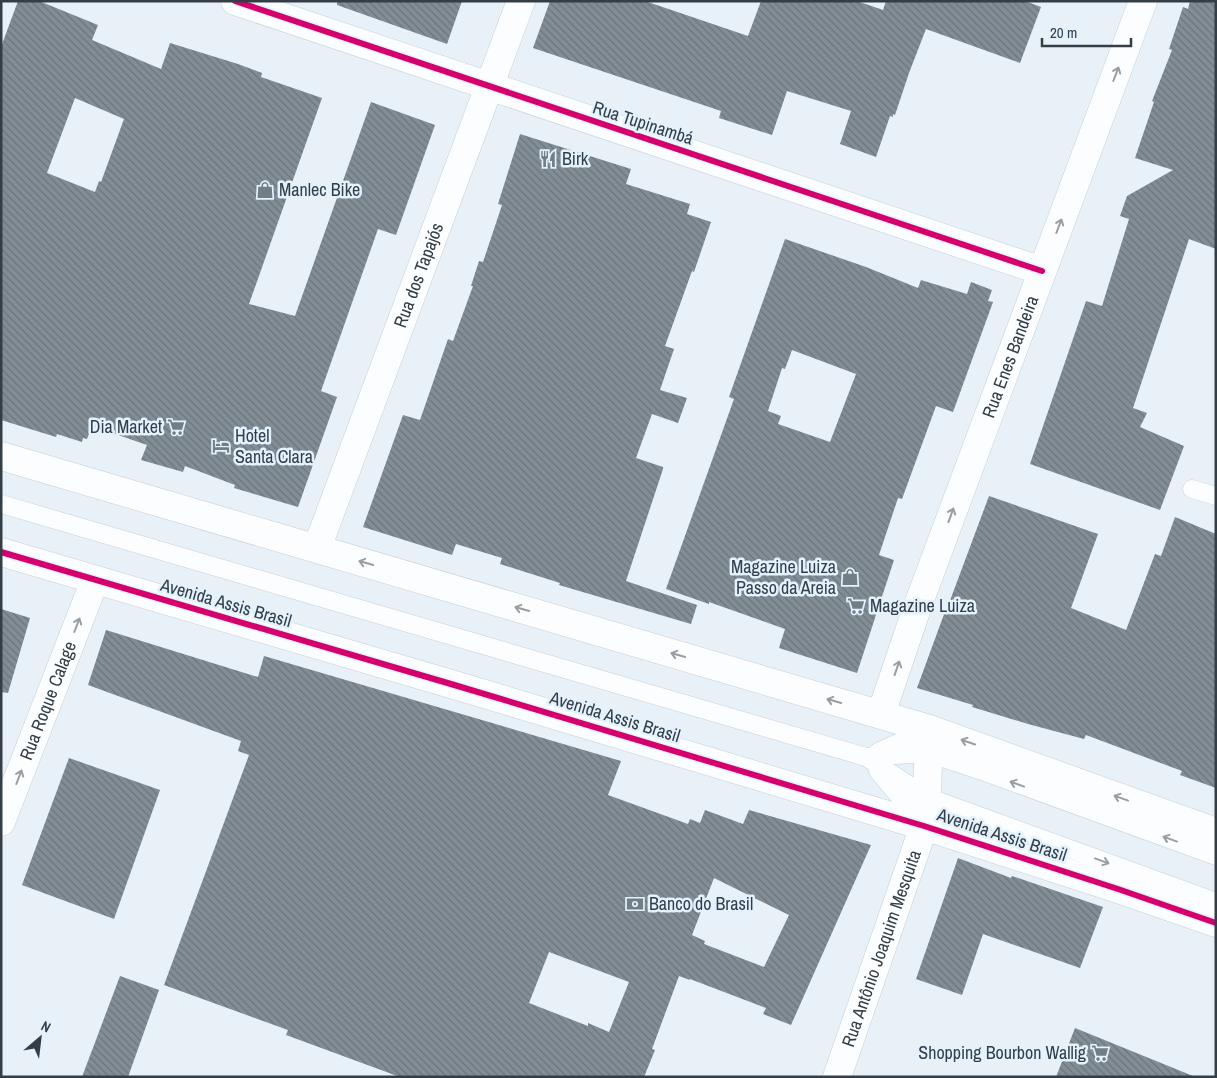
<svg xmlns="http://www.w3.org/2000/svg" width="1217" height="1078" viewBox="0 0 1217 1078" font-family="'Archivo Narrow',sans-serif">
  <defs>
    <pattern id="building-back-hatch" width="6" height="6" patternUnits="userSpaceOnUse" patternTransform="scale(1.25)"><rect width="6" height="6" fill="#828d96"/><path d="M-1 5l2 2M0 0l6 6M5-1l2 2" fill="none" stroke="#6b757c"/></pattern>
  </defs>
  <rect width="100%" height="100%" fill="#e9f1f8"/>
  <!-- building -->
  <g fill="url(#building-back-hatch)" fill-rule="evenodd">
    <path d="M18,1H39L98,25L92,40L161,69L170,43L238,64L262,73L261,77L322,98L249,304L295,316L371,102L435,125L396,235L378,229L321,391L337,397L298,507L234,488L235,485L185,466L183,472L141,460L147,445L92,426L87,439L83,438L82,442L57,434L56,437L1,420V47ZM75,98L124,119L101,182L99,181L95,192L47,173Z"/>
    <path d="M337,1H462L447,44L337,5Z"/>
    <path d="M550,1H645L748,36L761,1H857L883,10L886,1H1025L1041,7L1020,63L926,29L909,73L895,115L893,114V117L890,116L876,157L840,144L851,111L787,91L772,135L719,118L721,111L533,48Z"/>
    <path d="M1190,1H1216V249L1189,239L1133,408L1147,413L1140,427L1184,446L1160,510L1030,464L1086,301L1102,306L1129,219L1120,216L1127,196L1173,170L1135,158L1154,102L1152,101L1172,50L1169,49L1183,7L1188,9Z"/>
    <path d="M520,134L631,169L626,184L690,204L687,214L711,222L694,272L692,271L665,346L674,349L660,390L687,398L678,423L652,414L636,458L663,467V469L626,581L697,605L691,624L559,585L560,583L500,564L502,558L456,544L452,555L363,527L403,415L420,420L448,339L453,341L473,286H471L479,261L483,262L502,205L498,204Z"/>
    <path d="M785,239L866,267L918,288L921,280L967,294L971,282L992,290L988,301L993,302L953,412L936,406L902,499L898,498L879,555L894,560L857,673L779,648L785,629L709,602V604L666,589L734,399L729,397ZM792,350L856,374L830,442L778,424L781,416L768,411L782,368L785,369Z"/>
    <path d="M989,496L1098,534L1071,608L1126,630L1155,554L1161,556L1175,517L1216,534V788L1180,775L1182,771L1086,735L1084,739L1028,724L972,707L973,705L917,688L947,606H948Z"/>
    <path d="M1,609L30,618L8,693L1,692Z"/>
    <path d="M106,630L258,677L264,656L621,761L608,795L688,824L690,819L700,823L705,810L743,824L749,810L871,845L791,1025L763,1014L766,1008L690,979V980L679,976L652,1049L655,1050L644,1077H400L286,1035L288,1030L164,985L249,755L238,751L241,741L88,685ZM714,878L789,915L764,967L704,944L705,941L692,935ZM549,952L629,982L609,1032L588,1023V1026L529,1003Z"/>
    <path d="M69,758L160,790L114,919L22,885Z"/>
    <path d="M958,858L1011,878L1012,876L1103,907L1080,968L983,934L962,995L916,979Z"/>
    <path d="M120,976L159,990L128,1077H82Z"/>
    <path d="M1075,1028L1193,1076V1077H1056Z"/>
  </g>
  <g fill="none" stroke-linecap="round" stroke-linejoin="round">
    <!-- lane casing -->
    <g stroke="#c6ced5" stroke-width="19">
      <g id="lane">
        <path d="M1192,489L1216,496"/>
        <path d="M1,504L866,757L927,797L1216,902"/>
        <path d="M878,752L929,729"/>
        <path d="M866,757L928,753L985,772L1216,856"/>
        <path d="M878,771L922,824"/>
      </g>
    </g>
    <!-- street casing -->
    <g stroke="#c6ced5" stroke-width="29">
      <g id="street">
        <path d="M235,1L1042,271"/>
        <path id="s1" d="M317,548L521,1"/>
        <path id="s2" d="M1,822L95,580"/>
      </g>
    </g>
    <!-- secondary casing -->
    <g stroke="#c6ced5" stroke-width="29">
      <g id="secondary">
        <path d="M1,456L929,729L1216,832"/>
        <path d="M1,552L451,684L924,826L1118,889L1216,923"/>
        <path id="s3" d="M881,714L918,605L1143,1"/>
        <path id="s4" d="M837,1077L924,826L927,797L929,729"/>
      </g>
    </g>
    <!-- lane -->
    <use href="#lane" stroke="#fcfdfe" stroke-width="18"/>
    <!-- street -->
    <use href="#street" stroke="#fcfdfe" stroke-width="28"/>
    <!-- secondary -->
    <use href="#secondary" stroke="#fcfdfe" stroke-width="28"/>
    <!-- cycleway casing -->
    <g stroke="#e3f2fe" stroke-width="9">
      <g id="cycleway">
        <path d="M235,1L1042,271"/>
        <path d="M1,552L451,684L924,826L1118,889L1216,923"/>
      </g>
    </g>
    <!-- cycleway -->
    <use href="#cycleway" stroke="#d6006c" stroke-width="6"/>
  </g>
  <!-- one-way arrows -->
  <defs><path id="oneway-shaft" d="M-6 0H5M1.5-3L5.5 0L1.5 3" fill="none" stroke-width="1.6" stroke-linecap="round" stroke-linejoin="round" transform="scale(1.25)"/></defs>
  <g stroke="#989ea2">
    <use href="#oneway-shaft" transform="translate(1116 74) rotate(-69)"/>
    <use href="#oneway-shaft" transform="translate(1059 226) rotate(-69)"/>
    <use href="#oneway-shaft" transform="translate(951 515) rotate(-70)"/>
    <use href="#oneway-shaft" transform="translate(366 563) rotate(-164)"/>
    <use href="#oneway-shaft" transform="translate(522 609) rotate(-164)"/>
    <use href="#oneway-shaft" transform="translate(77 625) rotate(-69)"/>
    <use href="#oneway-shaft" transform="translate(678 655) rotate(-164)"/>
    <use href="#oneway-shaft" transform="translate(897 668) rotate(-71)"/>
    <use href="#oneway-shaft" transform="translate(834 701) rotate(-164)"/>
    <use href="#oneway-shaft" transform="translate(968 742) rotate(-161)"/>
    <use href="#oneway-shaft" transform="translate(19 777) rotate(-69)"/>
    <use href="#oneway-shaft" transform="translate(1017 784) rotate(-160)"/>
    <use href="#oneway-shaft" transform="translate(1121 798) rotate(-160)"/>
    <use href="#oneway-shaft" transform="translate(1170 839) rotate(-160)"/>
    <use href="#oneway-shaft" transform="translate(1102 861) rotate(20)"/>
  </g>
  <!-- icons -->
  <defs>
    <g id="restaurant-bare" transform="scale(1.35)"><path d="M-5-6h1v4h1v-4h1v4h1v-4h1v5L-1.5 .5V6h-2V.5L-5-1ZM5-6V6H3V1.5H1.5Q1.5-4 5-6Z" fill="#737d84" stroke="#e3f2fe" stroke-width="2.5" paint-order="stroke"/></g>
    <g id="shop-bare" transform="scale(1.35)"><path d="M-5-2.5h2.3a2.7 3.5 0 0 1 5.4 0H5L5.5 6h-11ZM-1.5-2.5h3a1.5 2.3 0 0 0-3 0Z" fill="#737d84" stroke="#e3f2fe" stroke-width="2.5" paint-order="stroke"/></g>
    <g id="supermarket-bare" transform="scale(1.35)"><path d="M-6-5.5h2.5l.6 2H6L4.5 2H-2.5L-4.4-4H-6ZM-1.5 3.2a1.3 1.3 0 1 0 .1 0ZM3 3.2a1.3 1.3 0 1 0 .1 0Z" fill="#737d84" stroke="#e3f2fe" stroke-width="2.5" paint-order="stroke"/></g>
    <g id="hotel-bare" transform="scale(1.35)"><path d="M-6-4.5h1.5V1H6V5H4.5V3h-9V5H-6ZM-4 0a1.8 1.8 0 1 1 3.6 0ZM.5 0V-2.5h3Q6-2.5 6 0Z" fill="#737d84" stroke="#e3f2fe" stroke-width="2.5" paint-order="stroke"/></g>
    <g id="bank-bare" transform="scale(1.35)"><path d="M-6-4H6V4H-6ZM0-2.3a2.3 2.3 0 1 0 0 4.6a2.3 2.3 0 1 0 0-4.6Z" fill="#737d84" stroke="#e3f2fe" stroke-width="2.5" paint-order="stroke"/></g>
  </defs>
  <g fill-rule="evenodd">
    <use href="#restaurant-bare" x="548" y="159"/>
    <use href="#shop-bare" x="265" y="190"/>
    <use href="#supermarket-bare" x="176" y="427"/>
    <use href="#hotel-bare" x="221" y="446"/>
    <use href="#shop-bare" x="850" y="577"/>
    <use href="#supermarket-bare" x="856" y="606"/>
    <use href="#bank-bare" x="635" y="904"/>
    <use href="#supermarket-bare" x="1100" y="1053"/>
  </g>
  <g text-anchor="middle" stroke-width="5" stroke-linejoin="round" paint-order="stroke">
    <!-- street labels -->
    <g font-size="18" fill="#343e46" stroke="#e3f2fe">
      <text transform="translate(643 123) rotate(18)" y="6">Rua Tupinambá</text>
      <text dy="6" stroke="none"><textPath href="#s1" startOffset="291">Rua dos Tapajós</textPath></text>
      <text dy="6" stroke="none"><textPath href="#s3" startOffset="380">Rua Enes Bandeira</textPath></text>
      <text transform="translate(226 603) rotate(16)" y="6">Avenida Assis Brasil</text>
      <text dy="6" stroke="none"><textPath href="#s2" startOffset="130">Rua Roque Calage</textPath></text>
      <text transform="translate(615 717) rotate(17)" y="6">Avenida Assis Brasil</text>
      <text transform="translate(1002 835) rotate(18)" y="6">Avenida Assis Brasil</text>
      <text dy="6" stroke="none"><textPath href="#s4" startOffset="136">Rua Antônio Joaquim Mesquita</textPath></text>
    </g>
    <!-- poi labels -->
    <g font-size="18" fill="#343e46" stroke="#e3f2fe" text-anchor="start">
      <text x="562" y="165">Birk</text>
      <text x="279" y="196">Manlec Bike</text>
      <text x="162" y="433" text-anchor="end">Dia Market</text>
      <text x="235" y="442">Hotel<tspan x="235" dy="21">Santa Clara</tspan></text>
      <text x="836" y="573" text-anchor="end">Magazine Luiza<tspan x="836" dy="21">Passo da Areia</tspan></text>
      <text x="870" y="612">Magazine Luiza</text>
      <text x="649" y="910">Banco do Brasil</text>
      <text x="1086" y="1059" text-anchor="end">Shopping Bourbon Wallig</text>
    </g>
  </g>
  <!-- border -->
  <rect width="1217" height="1078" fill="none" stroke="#343e46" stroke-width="5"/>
  <!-- north arrow -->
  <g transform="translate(40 1038) rotate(28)" stroke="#e3f2fe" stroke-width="4" paint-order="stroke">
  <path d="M0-4L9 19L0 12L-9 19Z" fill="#343e46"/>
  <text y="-8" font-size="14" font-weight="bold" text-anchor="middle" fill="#343e46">N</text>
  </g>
  <!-- scale -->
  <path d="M1042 38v8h89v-8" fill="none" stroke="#343e46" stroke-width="2.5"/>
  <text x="1050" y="38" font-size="15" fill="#343e46" stroke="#e3f2fe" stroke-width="4" paint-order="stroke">20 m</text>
</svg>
